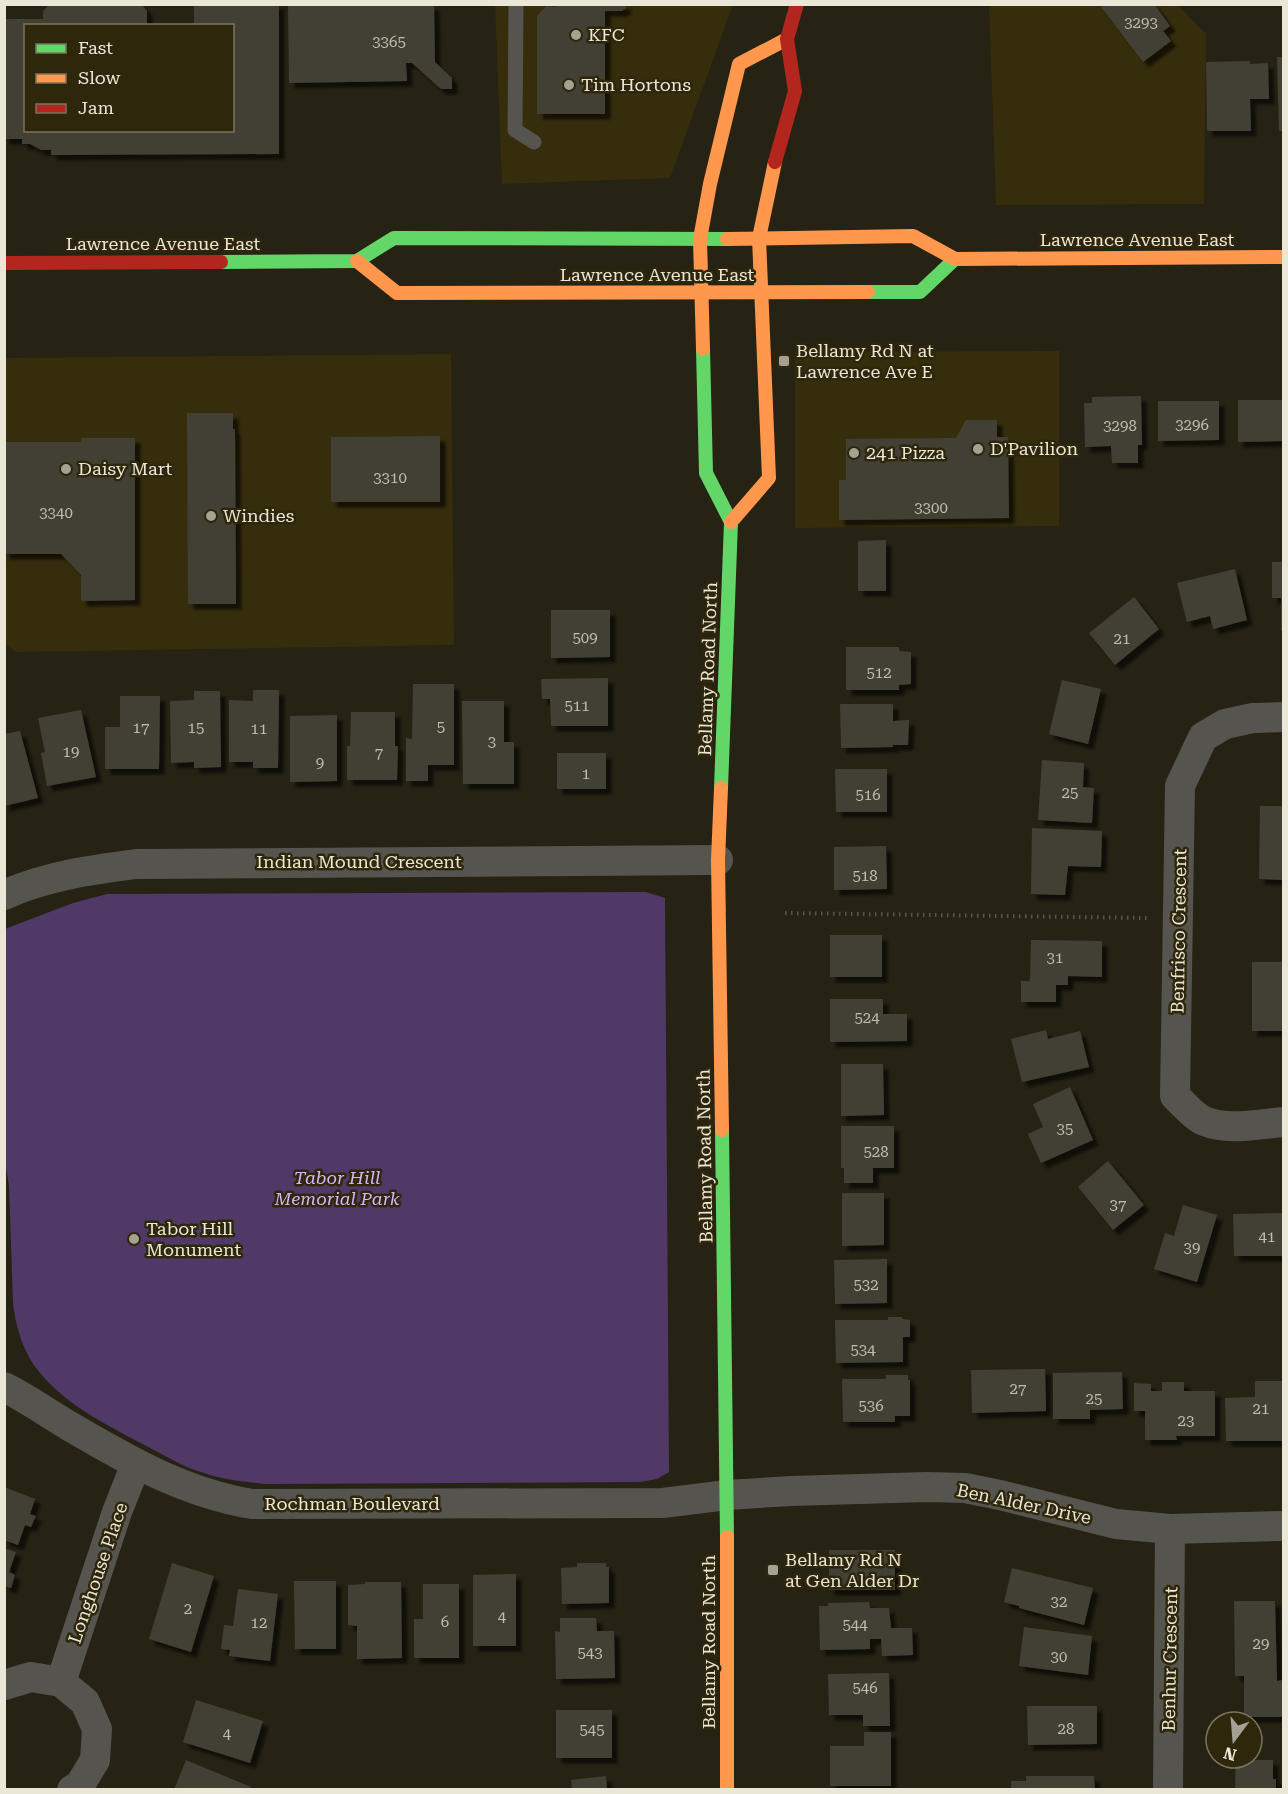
<svg xmlns="http://www.w3.org/2000/svg" width="1288" height="1794" viewBox="0 0 1288 1794" font-family="'Roboto Serif',serif">
  <defs>
    <filter id="shadow"><feDropShadow dx="5.5" dy="5.5" stdDeviation="1.5" flood-color="#0009"/></filter>
  </defs>
  <rect width="100%" height="100%" fill="#262214"/>
  <!-- built -->
  <g fill="#352d0c">
    <path d="M495,5H733L670,178L502,184Z"/>
    <path d="M989,5H1178L1206,34L1204,204L996,205Z"/>
    <path d="M1059,351V526L795,528V352Z"/>
    <path d="M451,354L454,645L16,652L4,643V358Z"/>
  </g>
  <!-- green -->
  <path fill="#513967" d="M646,892L665,898L669,1472L657,1479L640,1482L267,1484C246,1482 224,1480 204,1473C185,1468 168,1457 150,1448C113,1428 68,1407 41,1374C24,1355 16,1328 13,1303L9,1185L4,1156L5,929L73,903L107,894Z"/>
  <!-- building -->
  <g fill="#434034" filter="url(#shadow)">
    <path d="M50,4H141L147,11V26H26V130H232V26H194V4H279V154L51,155V150H41L30,144H22V139H4V19H43V11Z"/>
    <path d="M555,4H626V8L622,11H605V114H537V16L546,6L555,7Z"/>
    <path d="M1099,4H1154L1170,26L1163,31L1171,41L1143,62Z"/>
    <path d="M288,5H434L435,62L452,78V89H441L412,63H406L407,81L289,83Z"/>
    <path d="M1277,57H1284V131H1279Z"/>
    <path d="M1250,61V64L1268,63L1269,99H1250L1251,131H1207L1206,62Z"/>
    <path d="M1141,396L1142,445H1138V463H1112L1111,446L1085,447L1084,403H1092V397Z"/>
    <path d="M1238,400H1284V441L1238,442Z"/>
    <path d="M1158,401H1219V440L1158,441Z"/>
    <path d="M187,413H233V429H235L236,604H188Z"/>
    <path d="M966,420H997V437H1008L1009,518L839,520V480H846V439L956,438Z"/>
    <path d="M440,436V502H331V437Z"/>
    <path d="M82,438H135V600L81,601V575L61,554H4V442H81Z"/>
    <path d="M886,540V591H858V541Z"/>
    <path d="M1272,562H1284V631H1281V598H1272Z"/>
    <path d="M1235,569L1247,620L1213,629L1210,616L1187,622L1177,583Z"/>
    <path d="M1134,597L1159,629L1115,665L1089,633Z"/>
    <path d="M551,610H610V657L551,658Z"/>
    <path d="M846,647H899V651L911,652V684L899,685V690H846Z"/>
    <path d="M608,678V726H551L550,699H542L541,679Z"/>
    <path d="M1062,680L1101,689L1088,744L1049,734Z"/>
    <path d="M413,684H454V765H428V781H406V738L412,739Z"/>
    <path d="M253,690H279L278,768H253V762H229V700L253,701Z"/>
    <path d="M194,691H220L221,767L194,768V762L171,763L170,701L194,700Z"/>
    <path d="M120,696H160L159,769H105V727H120Z"/>
    <path d="M462,701H504V742H514V784H463Z"/>
    <path d="M840,704H893V721L909,720L908,745H893V747L841,748Z"/>
    <path d="M81,710L96,777L47,786L41,753L45,752L38,718Z"/>
    <path d="M351,712H395V746H398L397,780H347V746H350Z"/>
    <path d="M337,715V781L290,782V716Z"/>
    <path d="M20,731L38,798L4,806V734Z"/>
    <rect x="557" y="753" width="49" height="36"/>
    <path d="M1042,760L1084,763L1083,787L1094,788L1092,823L1038,820Z"/>
    <path d="M835,769H887V812H836Z"/>
    <path d="M1260,806H1284V880L1259,879Z"/>
    <path d="M1032,828L1102,831L1101,867L1068,866L1065,895L1031,894Z"/>
    <path d="M886,846L887,889L834,890V847Z"/>
    <rect x="830" y="935" width="52" height="42"/>
    <path d="M1031,940L1102,941V977L1068,976V985H1056V1002H1021V981H1030Z"/>
    <rect x="1252" y="962" width="32" height="69"/>
    <path d="M830,999H883V1014H907V1041L830,1042Z"/>
    <path d="M1046,1030L1048,1039L1080,1031L1089,1067L1022,1082L1011,1039Z"/>
    <path d="M841,1064H883L884,1115L841,1116Z"/>
    <path d="M1070,1087L1093,1140L1041,1163L1028,1134L1043,1127L1033,1104Z"/>
    <path d="M841,1126H894V1168H873V1183H844V1168H841Z"/>
    <path d="M1108,1161L1144,1205L1113,1230L1078,1187Z"/>
    <path d="M842,1193H884V1245L842,1246Z"/>
    <path d="M1183,1205L1217,1215L1197,1282L1154,1269L1165,1233L1174,1236Z"/>
    <path d="M1284,1213V1256H1234L1233,1214Z"/>
    <path d="M887,1259V1303L835,1304L834,1260Z"/>
    <path d="M888,1317H902V1319L910,1320V1337H903V1362L836,1363L835,1320H888Z"/>
    <path d="M1045,1369L1046,1411L972,1413L971,1370Z"/>
    <path d="M1122,1372L1123,1409L1090,1410V1419H1053V1373Z"/>
    <path d="M886,1375H908V1380H910V1416H895V1422H843L842,1379H886Z"/>
    <path d="M1255,1381H1282L1283,1441H1226L1225,1398L1255,1397Z"/>
    <path d="M1162,1382H1184V1391H1215V1436H1176L1177,1440H1145V1411H1134V1383L1151,1384V1391H1162Z"/>
    <path d="M4,1487L35,1499L30,1514L36,1516L31,1527L25,1525L18,1545L4,1540Z"/>
    <path d="M4,1548L16,1552L9,1572L15,1575L11,1588L4,1586Z"/>
    <rect x="829" y="1550" width="66" height="40"/>
    <path d="M172,1563L214,1576L191,1652L149,1639Z"/>
    <path d="M577,1563H606V1567H609V1603L562,1604L561,1568L577,1567Z"/>
    <path d="M1012,1568L1093,1588L1084,1625L1019,1608V1606L1004,1602Z"/>
    <path d="M516,1574V1646H473V1575Z"/>
    <path d="M294,1581H336V1649H295Z"/>
    <path d="M365,1582H401L402,1658L357,1659V1626L348,1625V1585L365,1584Z"/>
    <path d="M423,1584H459V1658H414V1619H423Z"/>
    <path d="M238,1589L278,1594L270,1661L229,1656L230,1650L221,1649L224,1625L233,1626Z"/>
    <path d="M1234,1601H1275L1277,1681L1283,1680V1717H1244V1676H1235Z"/>
    <path d="M869,1602L870,1608H889L891,1628H912L913,1655L882,1656L881,1639H870V1649L820,1650L819,1606H828V1603Z"/>
    <path d="M560,1618H596L597,1631H614L615,1678L556,1679L555,1631L560,1632Z"/>
    <path d="M1024,1627L1092,1636L1088,1675L1019,1666Z"/>
    <path d="M889,1673L890,1726H863V1715H829L828,1674Z"/>
    <path d="M196,1700L263,1721L250,1763L183,1742Z"/>
    <path d="M1027,1706H1097V1744L1028,1745Z"/>
    <rect x="556" y="1710" width="56" height="48"/>
    <path d="M864,1732H891V1786H830V1746H864Z"/>
    <path d="M186,1760L251,1787L250,1790H174Z"/>
    <path d="M1236,1760H1273V1779H1276V1790H1235Z"/>
    <path d="M606,1776L607,1790H572L571,1780Z"/>
    <path d="M1026,1776H1094L1095,1790H1011V1781H1026Z"/>
  </g>
  <g fill="none" stroke-linecap="round" stroke-linejoin="round">
    <!-- path -->
    <path stroke="#57564f" stroke-width="4" stroke-dasharray="1.5 4.5" stroke-linecap="butt" d="M785,913L1147,918"/>
    <!-- lane -->
    <path stroke="#56544f" stroke-width="15" d="M516,4L515,130L534,142"/>
    <!-- street -->
    <g stroke="#56544f" stroke-width="30">
      <path d="M1284,717L1253,718L1225,724L1203,737L1180,786L1175,1096C1184,1104 1193,1116 1204,1121C1228,1131 1258,1124 1284,1122"/>
      <path d="M4,895C46,876 91,870 136,864L718,860"/>
      <path d="M4,1387C28,1399 49,1414 71,1427C129,1461 185,1493 252,1504L663,1503L727,1495L791,1491L927,1487L965,1488L1000,1495L1116,1524L1170,1529L1284,1526"/>
      <path d="M61,1682L117,1512L136,1464"/>
      <path d="M4,1685L31,1677L61,1682L85,1702L97,1729L95,1760L80,1785L72,1790"/>
      <path d="M1168,1790L1170,1529"/>
    </g>
    <!-- fast -->
    <g stroke="#63d668" stroke-width="14">
      <path d="M221,262L357,261L394,238L727,239"/>
      <path d="M868,292H920L955,259"/>
      <path d="M703,349L706,473L731,522L721,788"/>
      <path d="M722,1130L727,1537"/>
    </g>
    <!-- slow -->
    <g stroke="#ff974d" stroke-width="14">
      <path d="M727,239L913,236L955,259L1284,257"/>
      <path d="M357,261L397,293L868,292"/>
      <path d="M703,349L700,239L710,184L739,64L787,39"/>
      <path d="M731,522L769,478L759,238L775,162"/>
      <path d="M721,788L718,860L722,1130"/>
      <path d="M727,1537V1790"/>
    </g>
    <!-- jam -->
    <g stroke="#b3261e" stroke-width="14">
      <path d="M775,162L795,91L787,39L797,4"/>
      <path d="M4,263L221,262"/>
    </g>
  </g>
  <!-- markers -->
  <g fill="#a5a293" stroke="#2e270c" stroke-width="2">
    <circle cx="576" cy="35" r="6"/>
    <circle cx="569" cy="85" r="6"/>
    <rect x="778" y="355" width="12" height="12" rx="3"/>
    <circle cx="978" cy="449" r="6"/>
    <circle cx="854" cy="453" r="6"/>
    <circle cx="66" cy="469" r="6"/>
    <circle cx="211" cy="516" r="6"/>
    <circle cx="134" cy="1239" r="6"/>
    <rect x="767" y="1564" width="12" height="12" rx="3"/>
  </g>
  <g text-anchor="middle" stroke-width="5" stroke-linejoin="round" paint-order="stroke">
    <!-- number labels -->
    <g font-size="15" fill="#c0bdae">
      <text x="1141" y="28">3293</text>
      <text x="389" y="47">3365</text>
      <text x="1192" y="430">3296</text>
      <text x="1120" y="431">3298</text>
      <text x="390" y="483">3310</text>
      <text x="931" y="513">3300</text>
      <text x="56" y="518">3340</text>
      <text x="585" y="643">509</text>
      <text x="1122" y="644">21</text>
      <text x="879" y="678">512</text>
      <text x="577" y="711">511</text>
      <text x="441" y="732">5</text>
      <text x="141" y="733">17</text>
      <text x="196" y="733">15</text>
      <text x="259" y="734">11</text>
      <text x="492" y="747">3</text>
      <text x="71" y="757">19</text>
      <text x="379" y="758">7</text>
      <text x="320" y="768">9</text>
      <text x="586" y="779">1</text>
      <text x="1070" y="798">25</text>
      <text x="868" y="800">516</text>
      <text x="865" y="881">518</text>
      <text x="1055" y="963">31</text>
      <text x="867" y="1023">524</text>
      <text x="1065" y="1134">35</text>
      <text x="876" y="1157">528</text>
      <text x="1118" y="1210">37</text>
      <text x="1267" y="1242">41</text>
      <text x="1192" y="1253">39</text>
      <text x="866" y="1290">532</text>
      <text x="863" y="1355">534</text>
      <text x="1018" y="1394">27</text>
      <text x="1094" y="1404">25</text>
      <text x="871" y="1411">536</text>
      <text x="1261" y="1414">21</text>
      <text x="1186" y="1426">23</text>
      <text x="1059" y="1607">32</text>
      <text x="188" y="1614">2</text>
      <text x="502" y="1622">4</text>
      <text x="445" y="1627">6</text>
      <text x="259" y="1628">12</text>
      <text x="855" y="1630">544</text>
      <text x="1261" y="1649">29</text>
      <text x="590" y="1658">543</text>
      <text x="1059" y="1662">30</text>
      <text x="865" y="1693">546</text>
      <text x="1066" y="1734">28</text>
      <text x="592" y="1735">545</text>
      <text x="227" y="1739">4</text>
    </g>
    <!-- poi labels -->
    <g font-size="18" fill="#eae7d7" stroke="#2e270c" text-anchor="start">
      <text x="588" y="41">KFC</text>
      <text x="581" y="91">Tim Hortons</text>
      <text x="796" y="357">Bellamy Rd N at<tspan x="796" dy="21">Lawrence Ave E</tspan></text>
      <text x="990" y="455">D'Pavilion</text>
      <text x="866" y="459">241 Pizza</text>
      <text x="78" y="475">Daisy Mart</text>
      <text x="223" y="522">Windies</text>
      <text x="146" y="1235">Tabor Hill<tspan x="146" dy="21">Monument</tspan></text>
      <text x="785" y="1566">Bellamy Rd N<tspan x="785" dy="21">at Gen Alder Dr</tspan></text>
    </g>
    <!-- street labels -->
    <g font-size="18" fill="#eae7d7" stroke="#2e270c">
      <text x="1137" y="246">Lawrence Avenue East</text>
      <text x="163" y="250">Lawrence Avenue East</text>
      <text x="657" y="281">Lawrence Avenue East</text>
      <text transform="translate(708 669) rotate(-88)" y="6">Bellamy Road North</text>
      <text x="359" y="868">Indian Mound Crescent</text>
      <text transform="translate(1179 931) rotate(-89)" y="6">Benfrisco Crescent</text>
      <text transform="translate(705 1156) rotate(-91)" y="6">Bellamy Road North</text>
      <text x="352" y="1510">Rochman Boulevard</text>
      <text transform="translate(1024 1504) rotate(12)" y="6">Ben Alder Drive</text>
      <text transform="translate(98 1573) rotate(-71)" y="6">Longhouse Place</text>
      <text transform="translate(709 1642) rotate(-90)" y="6">Bellamy Road North</text>
      <text transform="translate(1170 1659) rotate(-89)" y="6">Benhur Crescent</text>
    </g>
    <!-- park labels -->
    <g font-size="18" font-style="italic" fill="#d6b6fd" stroke="#2e270c">
      <text x="337" y="1184">Tabor Hill<tspan x="337" dy="21">Memorial Park</tspan></text>
    </g>
  </g>
  <!-- border -->
  <rect width="1288" height="1794" fill="none" stroke="#eae7d7" stroke-width="12"/>
  <!-- legend -->
  <rect x="24" y="24" width="210" height="108" fill="#2e270c" stroke="#79745d" stroke-width="1.5"/>
  <rect x="36" y="44" width="30" height="9" fill="#63d668" stroke="#79745d" stroke-width="1.5"/>
  <text x="78" y="54" font-size="18" fill="#eae7d7">Fast</text>
  <rect x="36" y="74" width="30" height="9" fill="#ff974d" stroke="#79745d" stroke-width="1.5"/>
  <text x="78" y="84" font-size="18" fill="#eae7d7">Slow</text>
  <rect x="36" y="104" width="30" height="9" fill="#b3261e" stroke="#79745d" stroke-width="1.5"/>
  <text x="78" y="114" font-size="18" fill="#eae7d7">Jam</text>
  <!-- north arrow -->
  <g transform="translate(1234 1740) rotate(196)"><circle r="28" fill="#2e270c" stroke="#79745d" stroke-width="1.5"/>
  <path d="M0-4.5L10 22L0 15L-10 22Z" fill="#a5a293"/>
  <text y="-9" font-size="16" font-weight="bold" text-anchor="middle" fill="#eae7d7">N</text>
  </g>
</svg>
